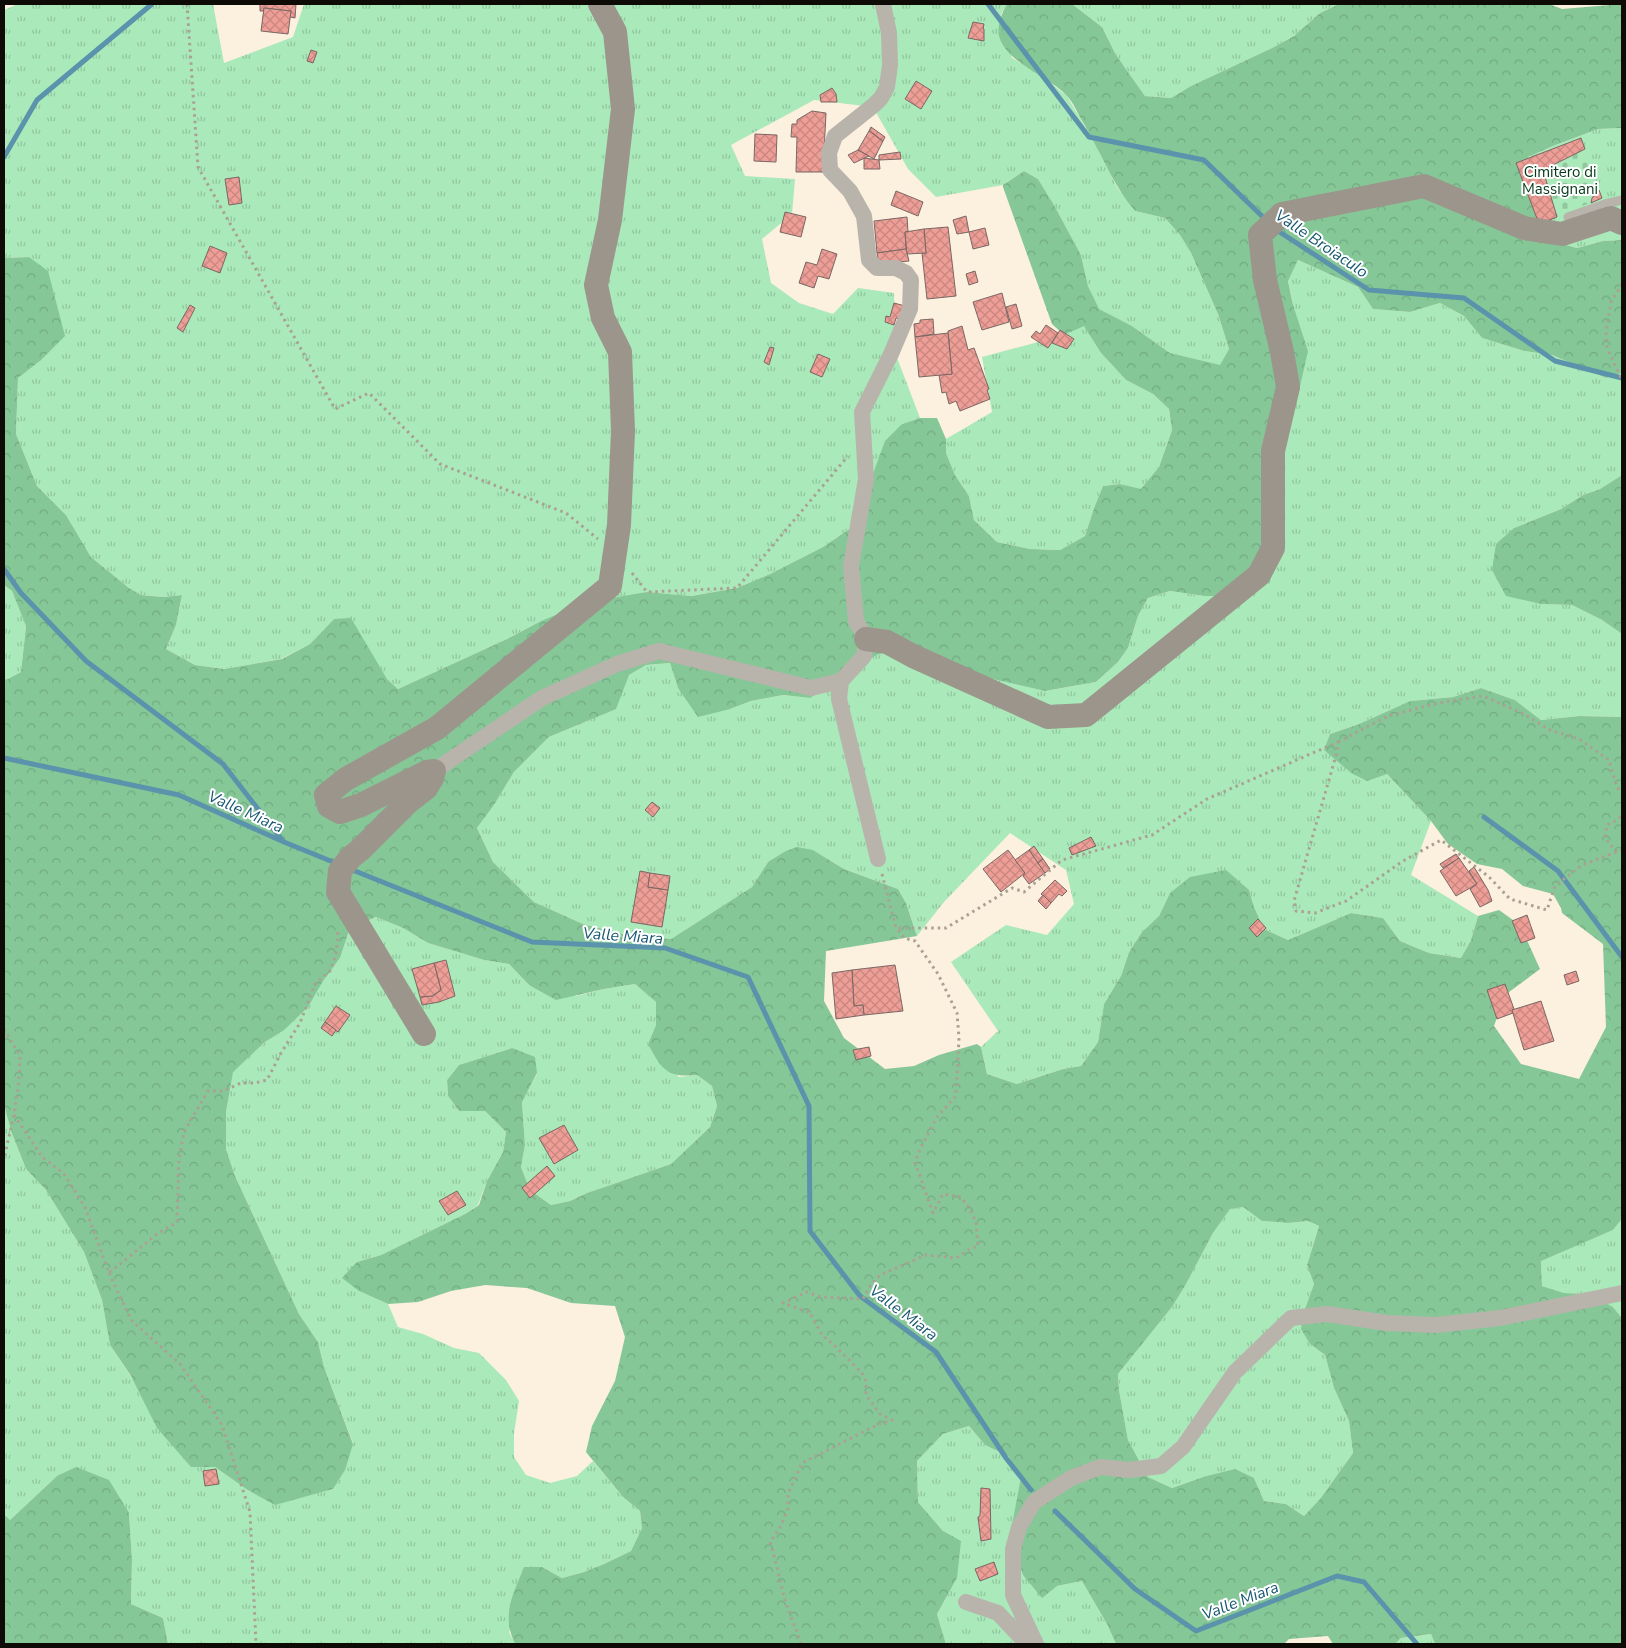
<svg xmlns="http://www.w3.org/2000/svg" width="1626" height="1648" viewBox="0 0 1626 1648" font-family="'Nunito Sans',sans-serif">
  <defs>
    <pattern id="grass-tufts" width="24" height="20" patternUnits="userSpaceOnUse" patternTransform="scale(1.25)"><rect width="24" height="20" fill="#aae9b9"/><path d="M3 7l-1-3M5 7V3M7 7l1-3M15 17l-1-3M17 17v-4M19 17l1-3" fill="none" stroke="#91c69e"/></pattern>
    <pattern id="forest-crowns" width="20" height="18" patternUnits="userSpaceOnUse" patternTransform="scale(1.25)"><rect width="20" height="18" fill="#86c797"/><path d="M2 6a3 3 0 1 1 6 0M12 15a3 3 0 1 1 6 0" fill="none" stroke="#72aa81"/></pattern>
    <pattern id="cemetery-stones" width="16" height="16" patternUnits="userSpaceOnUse" patternTransform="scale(1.25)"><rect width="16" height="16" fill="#aae9b9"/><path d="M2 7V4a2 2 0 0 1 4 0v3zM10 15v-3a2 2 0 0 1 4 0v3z" fill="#91c69e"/></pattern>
    <pattern id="building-cross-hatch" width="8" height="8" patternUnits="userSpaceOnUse" patternTransform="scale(1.25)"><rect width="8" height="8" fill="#ed9e96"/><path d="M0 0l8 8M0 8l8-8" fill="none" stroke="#ca8780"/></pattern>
  </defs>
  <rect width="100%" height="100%" fill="#fcf0df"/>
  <!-- grass -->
  <g fill="url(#grass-tufts)">
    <path d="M18,4H213L224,63L293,37L304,4H1007L1001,14L1012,58L1036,71L1067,96L1092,138L1117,187L1135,211L1165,218L1180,235L1191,253L1218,314L1229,349L1220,366L1170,353L1132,326L1098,309L1088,286L1081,255L1054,205L1038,179L1024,171L1003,185L936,197L908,169L873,107L814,100L731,145L745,176L795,179L792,214L762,239L771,283L799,303L833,314L858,288L894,293L896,355L920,418L902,424L854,526L823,547L770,574L737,588L690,596L647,592L541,621L507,639L398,689L387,679L374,659L334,619L310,644L281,659L224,669L195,665L166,649L176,625L182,595L163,597L141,595L129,588L91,557L66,515L37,486L16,434L18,378L40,361L29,257L4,258V10Z"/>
    <path d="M1072,4H1339L1320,13L1294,36L1274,47L1191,86L1171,98L1145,96L1116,55L1102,27Z"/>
    <path d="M1622,128V240L1603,241L1577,248L1555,242L1524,181L1528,157L1553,146L1598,129Z"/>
    <path d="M1298,260L1358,287L1373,309L1410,312L1440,303L1464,316L1482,338L1524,351L1552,355L1606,378L1622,373V475L1600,489L1583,495L1561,509L1514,528L1541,604L1572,605L1602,620L1622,634V717L1579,716L1541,720L1515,700L1481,688L1453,697L1410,701L1359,724L1330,734L1325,749L1351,773L1387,774L1431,821L1411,875L1478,916L1471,940L1461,958L1429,953L1400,941L1383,918L1351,913L1288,940L1264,929L1254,907L1249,890L1170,893L1159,916L1142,932L1129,952L1121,976L1104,1004L1098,1042L1081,1066L1063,1069L1017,1084L987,1074L981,1047L998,1031L951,962L1006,925L1047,935L1074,904L1066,870L1010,833L944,902L917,936L906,903L898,889L844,869L813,850L768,862L752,887L671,939L623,934L583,924L534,902L493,862L477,828L494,805L514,772L549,737L592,719L629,675L646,665L670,663L678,688L730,709L751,701L783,695L810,698L853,667L888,650L1045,691L1096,682L1118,662L1128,648L1138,616L1148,598L1170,591L1204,596L1269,503L1293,305L1288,280Z"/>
    <path d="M1084,325L1101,353L1126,380L1153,394L1169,409L1172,430L1159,467L1141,490L1120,484L1103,486L1094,508L1085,536L1060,550L1030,549L997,542L974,520L969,496L955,475L946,453V439L992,412L982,357L1064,335Z"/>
    <path d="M4,585L12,591L26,625L21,672L4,681Z"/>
    <path d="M376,917L403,928L428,943L484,960L509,964L529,985L576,996L604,989L635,984L656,1002V1025L648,1044L679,1077L697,1075L712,1086L717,1106L710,1127L671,1164L587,1193L570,1201L551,1205L530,1190L521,1167L525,1145L522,1101L537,1074L512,1048L459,1065L447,1080L448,1096L459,1111H485L506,1132L503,1152L487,1181L478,1205L465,1214L381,1255L357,1262L359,1291L388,1304L398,1327L423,1334L454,1348L479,1353L506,1380L519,1401L514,1433V1457L526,1475L550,1483L577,1476L593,1461L623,1497L640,1511L642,1528L631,1551L604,1564L584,1572L562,1578L542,1567L509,1632L515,1644H168L163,1618L131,1604L132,1560L129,1513L57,1476L10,1520L4,1514V1105L11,1131L26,1169L46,1190L84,1252L102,1300L110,1345L191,1467H215L246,1489L276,1504L333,1489L353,1443L324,1367L318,1342L299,1314L235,1176L226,1149V1112L232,1072L265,1042L283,1031L340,958L350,928Z"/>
    <path d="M1243,1207L1262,1221L1288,1223L1308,1221L1319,1226L1307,1265L1314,1284L1310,1296V1344L1325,1355L1334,1388L1349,1421L1353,1453L1320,1499L1304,1516L1286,1504L1264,1501L1254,1478L1203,1477L1172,1488L1148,1477L1128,1440L1119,1390L1118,1374L1172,1307L1185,1286L1213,1233L1230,1208Z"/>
    <path d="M1622,1219V1318L1613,1307L1591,1294L1564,1293L1542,1286L1541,1260L1613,1230Z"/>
    <path d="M969,1426L985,1445L1008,1456L1021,1477L1018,1499L1057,1586L1082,1581L1107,1624L1116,1644H946L937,1614L957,1578L943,1531L918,1502L917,1461L943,1434Z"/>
    <path d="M1431,1634L1435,1644H1395L1401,1638Z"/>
  </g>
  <!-- forest -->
  <g fill="url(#forest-crowns)" fill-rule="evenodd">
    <path d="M1007,4H1072L1102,27L1116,55L1145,96L1171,98L1191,86L1274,47L1294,36L1320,13L1339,4H1549L1562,9L1622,4V128L1598,129L1553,146L1528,157L1524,181L1555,242L1577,248L1603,241L1622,240V373L1606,378L1552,355L1524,351L1482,338L1464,316L1440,303L1410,312L1373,309L1358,287L1298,260L1288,281L1293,305L1308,351L1298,395L1283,422L1281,549L1237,596H1204L1170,591L1148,598L1138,616L1128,648L1118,662L1096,682L1045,691L989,678L888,650L853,667L837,681L810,698L783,695L751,701L730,709L698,717L678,688L670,663L646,665L629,675L616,709L549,737L514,772L494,805L477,828L493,862L534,902L583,924L623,934L671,939L752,887L768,862L786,851L797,847L813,850L844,869L898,889L906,903L917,936L826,951L824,1001L844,1038L885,1069L914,1066L939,1055L977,1044L981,1047L987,1074L1017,1084L1063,1069L1081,1066L1098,1042L1104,1004L1121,976L1129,952L1142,932L1159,916L1170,893L1190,877L1226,870L1249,890L1254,907L1264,929L1288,940L1351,913L1383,918L1400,941L1429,953L1461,958L1471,940L1478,916L1499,910L1520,925L1540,969L1505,995L1494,1026L1521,1064L1579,1079L1606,1027L1603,944L1562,913L1561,908L1553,894L1523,886L1502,869L1477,864L1448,844L1431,821L1387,774L1367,781L1351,773L1324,750L1330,734L1359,724L1410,701L1453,697L1481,688L1515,700L1541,720L1579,716L1622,717V1219L1613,1230L1541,1261L1542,1286L1564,1293L1591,1294L1613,1307L1622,1318V1644H1435L1431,1634L1401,1638L1395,1644H1333L1328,1636L1289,1639L1284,1644H1116L1107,1624L1082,1581L1057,1586L1042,1598L1023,1575L1010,1536L1021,1477L1008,1456L985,1445L969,1426L943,1434L917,1461L918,1502L943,1531L961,1541L957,1578L937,1614L946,1644H515C501,1614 513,1595 524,1567H542L562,1578L584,1572L604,1564L631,1551L642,1528L640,1511L623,1497L586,1452L592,1426L615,1381L625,1337L615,1306L571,1303L527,1288L485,1285L451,1291L418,1302L388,1304L359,1291L342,1278L357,1262L381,1255L465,1214L479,1205L487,1181L503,1152L506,1132L485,1111H459L448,1096L447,1080L459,1065L512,1048L535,1057L537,1073L522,1102L525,1145L521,1167L530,1190L551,1205L570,1201L587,1193L671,1164L710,1127L717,1106L712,1086L697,1075C667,1078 662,1070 648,1044L656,1025V1002L635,984L604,989L556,1000L529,985L509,964L484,960L428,943L403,928L376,917L350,928L340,958L323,981L308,1007L283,1031L265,1042L233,1072L226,1112V1149L235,1176L299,1314L318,1342L324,1367L353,1444L345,1470L333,1489L275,1505L246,1489L215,1467H191L157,1428L131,1376L110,1345L102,1300L84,1252L46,1190L26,1169L11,1131L4,1105V681L21,672L26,626L12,591L4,585V258L29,257L48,271L65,336L40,361L18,378L16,434L37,486L66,515L91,557L129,588L141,595L163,597L182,595L176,625L166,649L195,665L224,669L282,659L310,644L334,619L351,618L387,679L398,689L507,639L541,621L588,602L647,592L691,596L737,588L770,574L823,547L854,526L885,441L902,424L920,418H937L946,439V453L955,475L969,496L974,520L997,542L1030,549L1060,550L1085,536L1094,508L1103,486L1120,484L1141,489L1159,467L1172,430L1169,409L1153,394L1126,380L1101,353L1084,326L1064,335L1052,324L1003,187V185L1024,171L1038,179L1054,205L1081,255L1088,286L1099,309L1132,326L1170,353L1220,365L1229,349L1218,314L1191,253L1180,235L1165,218L1135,211C1112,184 1100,150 1081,119C1077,112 1073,102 1067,96C1049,76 1006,63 999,36C997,26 1002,12 1007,4ZM1243,1207L1262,1221L1288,1223L1308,1221L1319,1226L1307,1265L1314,1284L1303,1315L1301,1329L1310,1344L1325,1355L1334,1388L1349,1421L1353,1453L1320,1499L1304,1516L1286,1504L1264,1501L1254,1478L1235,1469L1203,1477L1172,1488L1148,1477L1128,1440L1119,1390L1118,1374L1172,1307L1185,1286L1213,1233L1230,1209Z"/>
    <path d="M1622,475V634L1602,620L1572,605L1541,604L1506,596L1492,570L1496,544L1514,528L1561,509L1583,495L1600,489Z"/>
    <path d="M76,1467L109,1480L129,1513L132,1560L131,1604L163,1618L168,1644H4V1514L10,1520L57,1476Z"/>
  </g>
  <!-- cemetery -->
  <path fill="url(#cemetery-stones)" d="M1581,138L1602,198L1539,224L1516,163Z"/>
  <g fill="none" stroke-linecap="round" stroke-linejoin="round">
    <!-- stream -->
    <g stroke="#5a93ab" stroke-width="5">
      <path d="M988,4L1089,137L1204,160L1267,221"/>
      <path d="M4,157L37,100L152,4"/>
      <path d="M1275,229L1369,290L1464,298L1555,361L1622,378"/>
      <path d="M4,569L21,593L86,661L223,764L282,840"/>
      <path d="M4,758L179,795L284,842L338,864"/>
      <path d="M1484,817L1558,871L1622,957"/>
      <path d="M350,869L532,942L665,948L748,977L809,1106L810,1231L860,1296L936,1352L1006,1458L1031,1490"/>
      <path d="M1055,1511L1135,1589L1196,1631L1337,1576L1364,1582L1417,1644"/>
    </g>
  </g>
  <!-- building -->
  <g fill="url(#building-cross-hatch)" stroke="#7a6764">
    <path d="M260,4H296L295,18L290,17L291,11L264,8L263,11H260Z"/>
    <path d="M264,8L291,11L288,34L261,31Z"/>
    <path d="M973,22L984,24L983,29H984V41L968,38Z"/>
    <path d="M311,50L317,52L313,63L307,61Z"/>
    <path d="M916,81L932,91L921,109L905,99Z"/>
    <path d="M832,88L836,94L837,102H821L820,95Z"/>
    <path d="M812,111L826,113L823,172H796L797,137H791L792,124H797V120Z"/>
    <path d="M871,127L885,137L883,141L869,131Z"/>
    <path d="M869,131L883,141L874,159L858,150Z"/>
    <path d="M755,134L777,135L776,162L754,161Z"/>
    <path d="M1581,138L1585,149L1543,170L1557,217L1539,224L1516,163Z"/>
    <path d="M858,150L869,156L854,163L848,155Z"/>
    <path d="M900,152L901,159L879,160V155Z"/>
    <path d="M864,158L879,160L880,169H864Z"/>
    <path d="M239,177L242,203L229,205L225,179Z"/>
    <path d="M1599,190L1602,198L1591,203L1592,198Z"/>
    <path d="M896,191L923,202L918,216L891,205Z"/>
    <path d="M785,212L806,217L801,237L780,232Z"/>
    <path d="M966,216L969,232L957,234L953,220Z"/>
    <path d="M907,217L908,231L905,232L906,249L877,253L874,221Z"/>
    <path d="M948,227L956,296L927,299L922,253H926L924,229Z"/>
    <path d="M985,228L989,245L973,249L969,232Z"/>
    <path d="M924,229L926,253L907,254L905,232Z"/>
    <path d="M210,246L227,253L220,273L202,266Z"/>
    <path d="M822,249L837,254L829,279L818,276L814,288L799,283L806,262L817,265Z"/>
    <path d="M906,249L909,261L879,264L877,253Z"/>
    <path d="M975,271L978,282L969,285L966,274Z"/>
    <path d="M1002,293L1009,322L982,330L973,302Z"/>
    <path d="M894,303L905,306L902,320L896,318L894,325L885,322L886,316L890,317Z"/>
    <path d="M1016,304L1022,326L1012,329L1006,307Z"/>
    <path d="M190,305L195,308L183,332L177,328Z"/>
    <path d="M933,319L934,334L915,337L914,324L920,323V320Z"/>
    <path d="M1046,325L1058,333L1048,348L1031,337L1036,331L1040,334Z"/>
    <path d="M962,326L968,350L974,348L989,389L987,390L990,399L960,411L956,401L949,404L946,392L942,393L939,375L952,374L948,331Z"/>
    <path d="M1060,330L1074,339L1067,349L1052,343Z"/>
    <path d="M948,333L952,374L919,377L915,337Z"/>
    <path d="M770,347L774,348L769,365L764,362Z"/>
    <path d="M818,354L830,359L822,377L810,372Z"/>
    <path d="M652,802L660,808L653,817L645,810Z"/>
    <path d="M1091,837L1096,846L1072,855L1069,848Z"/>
    <path d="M1034,846L1043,859L1038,863L1029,850Z"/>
    <path d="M1008,850L1025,873L1001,892L983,869Z"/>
    <path d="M1029,850L1045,873L1029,884L1023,876L1025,873L1015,860Z"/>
    <path d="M1456,854L1459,858L1443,868L1440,864Z"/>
    <path d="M1459,858L1477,884L1456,896L1440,871Z"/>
    <path d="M1043,859L1050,869L1045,873L1038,863Z"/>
    <path d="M1474,867L1488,890L1492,901L1480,907L1470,889L1477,884L1469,871Z"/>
    <path d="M640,871L650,873L648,887L668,890L662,927L631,922Z"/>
    <path d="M650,873L670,876L668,890L648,887Z"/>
    <path d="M1055,880L1067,891L1062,896L1059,894L1051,903L1041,894Z"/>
    <path d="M1043,895L1051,903L1046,909L1038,901Z"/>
    <path d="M1527,915L1535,938L1521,943L1512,921Z"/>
    <path d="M1258,919L1266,928L1257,937L1249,928Z"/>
    <path d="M446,960L455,996L439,1002L422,1005L420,997L432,996L441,990L434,963Z"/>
    <path d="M434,963L441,990L432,996L420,997L412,969Z"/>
    <path d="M895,965L903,1011L864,1015L863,1005L854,1006L852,970Z"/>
    <path d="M852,970L854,1006L863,1005L864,1015L836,1019L832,973Z"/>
    <path d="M1576,971L1579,981L1567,985L1564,975Z"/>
    <path d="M1505,984L1514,1009L1512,1010L1513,1013L1497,1019L1487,990Z"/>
    <path d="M1541,1001L1554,1041L1524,1050L1512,1010Z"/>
    <path d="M336,1006L350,1015L338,1032L325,1022Z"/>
    <path d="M325,1022L336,1030L332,1036L321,1028Z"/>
    <path d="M869,1047L871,1056L856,1060L853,1050Z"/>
    <path d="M564,1125L578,1150L554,1164L539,1138Z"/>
    <path d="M547,1166L555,1176L530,1198L522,1188Z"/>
    <path d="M457,1191L466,1205L448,1215L439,1201Z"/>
    <path d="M216,1469L219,1484L205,1486L203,1471Z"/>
    <path d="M981,1488L990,1489L991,1539L981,1541L978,1517L980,1516Z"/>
    <path d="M994,1562L998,1574L980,1581L975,1569Z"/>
  </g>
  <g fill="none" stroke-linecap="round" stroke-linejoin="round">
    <!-- path -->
    <g stroke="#aaa194" stroke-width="3" stroke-dasharray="2.5 4" stroke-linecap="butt">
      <path d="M187,4L198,167L335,409L369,393L440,464L566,513L598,539"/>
      <path d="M1622,284L1611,302L1606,332L1607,348L1622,380"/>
      <path d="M632,573L647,592L737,588L848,456"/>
      <path d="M1338,742L1388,716L1438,703L1483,696L1522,713L1550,730L1579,739L1609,760L1617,787L1622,793"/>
      <path d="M1617,852L1605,838L1607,825L1619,819L1622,813"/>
      <path d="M882,874L896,928H946L1012,888L1024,892L1062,860L1152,835L1207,799L1338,742L1337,752L1294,901L1296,911L1315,913L1346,901L1403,861L1441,840L1489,877L1510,899L1547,910L1555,886L1582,865L1622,850"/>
      <path d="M4,1029L20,1055L19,1081L14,1115L4,1158"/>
      <path d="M14,1115L42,1157L64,1174L85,1207L109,1273L157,1234L177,1222L179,1159L184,1132L208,1091H223L241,1083H255L267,1080L281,1053L300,1023L315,984L330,971L336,955L338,930"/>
      <path d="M109,1273L131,1320L180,1364L222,1425L250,1512L256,1644"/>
      <path d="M801,1644C797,1628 788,1613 784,1596C779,1578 776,1560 770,1542L781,1526L788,1508V1494L802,1463L879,1424L892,1420L880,1414L866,1395V1381L862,1373L835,1346L822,1335L810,1313L783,1303L807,1292L821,1297L863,1299L870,1286L880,1275L926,1255L956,1258L970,1249L978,1246L976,1222L970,1209L961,1197L943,1194L933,1213L915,1162L921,1147L937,1117L956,1096L959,1038L957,1013L938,974L915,941L904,938L897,928"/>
    </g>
    <!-- lane -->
    <path stroke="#b8b4ac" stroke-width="9" d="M1568,217L1605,204L1622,200"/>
    <!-- street -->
    <g stroke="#b8b4ac" stroke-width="16">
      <path d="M434,771L542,698L617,664L659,651L811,688L841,681"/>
      <path d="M878,859L839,699L841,681L864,656L866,639L856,621L851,566L866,479L862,412L891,354L910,309L911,280L906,273L896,268H877L869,260L864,216L850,191L830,170L829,153L835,136L874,105L881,98L887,87L890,65L889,33L883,4"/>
      <path d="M966,1602L998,1613L1027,1644"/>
      <path d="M1036,1644L1013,1595V1549L1019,1527L1034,1502L1071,1478L1100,1467L1129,1470L1161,1466L1183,1447L1235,1372L1291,1318L1327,1314L1387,1323L1436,1325L1500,1318L1622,1293"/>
    </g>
    <!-- secondary -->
    <g stroke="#9c958b" stroke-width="24">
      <path d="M866,639L887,642L913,656L1048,717L1086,715L1259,575L1273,548V451L1288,387L1282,352L1265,280L1260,235L1282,214L1424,186L1524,228L1562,234L1611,218L1622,223"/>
      <path d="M424,1034L338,892L340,871L350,858L360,850L408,802L426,788L432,778L434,771L427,772L361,805L340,812L329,806L326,795L346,779L437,728L610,586L619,525L623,431L620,352L603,318L596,285L610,220L623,109L615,32L600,4"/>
    </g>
  </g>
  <g text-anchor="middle" stroke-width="4" stroke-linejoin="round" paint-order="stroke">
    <!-- park labels -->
    <g font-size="15" fill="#043819" stroke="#fff">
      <text x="1560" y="177">Cimitero di<tspan x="1560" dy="17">Massignani</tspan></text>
    </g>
    <!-- water labels -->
    <g font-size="16" font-style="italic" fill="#165771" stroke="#fff">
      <text transform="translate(1322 243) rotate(34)" y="6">Valle Broiaculo</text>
      <text transform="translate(246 811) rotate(24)" y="6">Valle Miara</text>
      <text transform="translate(623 935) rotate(4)" y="6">Valle Miara</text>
      <text transform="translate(904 1312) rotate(37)" y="6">Valle Miara</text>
      <text transform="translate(1240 1600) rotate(-21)" y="6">Valle Miara</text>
    </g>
  </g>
  <!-- border -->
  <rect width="1626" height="1648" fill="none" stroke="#0e0b06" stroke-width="10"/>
</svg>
